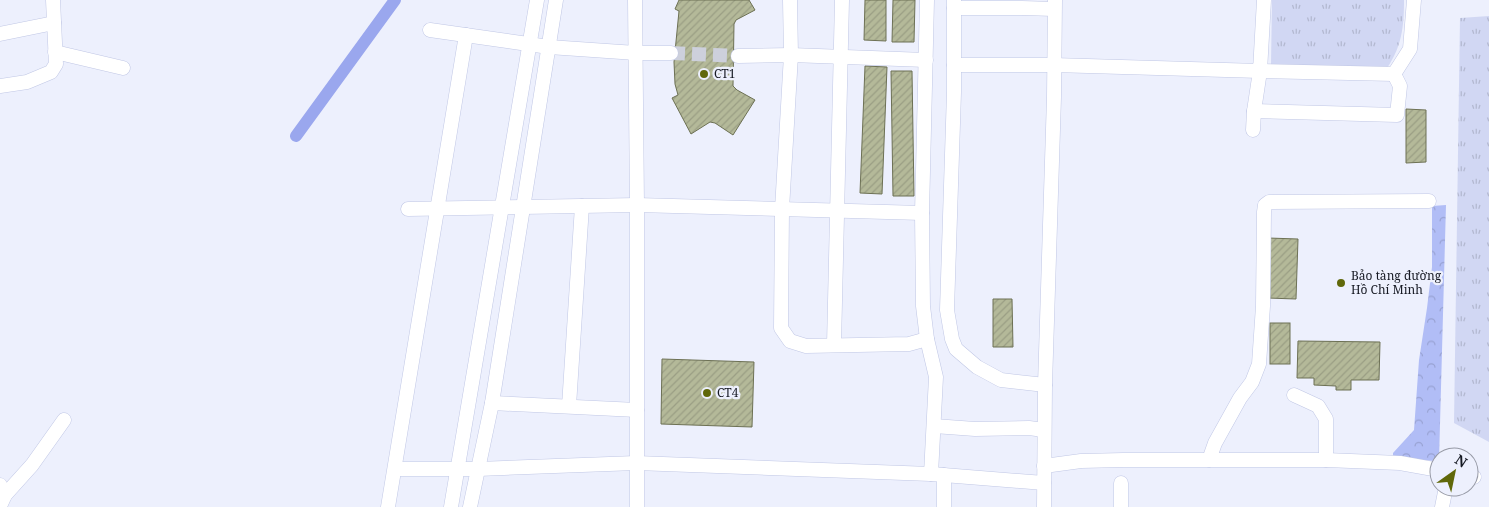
<svg xmlns="http://www.w3.org/2000/svg" width="1489" height="507" viewBox="0 0 1489 507" font-family="'Noto Serif',serif">
  <defs>
    <pattern id="grass-tufts" width="24" height="20" patternUnits="userSpaceOnUse" patternTransform="scale(1.25)"><rect width="24" height="20" fill="#d1d7f3"/><path d="M3 7l-1-3M5 7V3M7 7l1-3M15 17l-1-3M17 17v-4M19 17l1-3" fill="none" stroke="#b3b8d0"/></pattern>
    <pattern id="forest-crowns" width="20" height="18" patternUnits="userSpaceOnUse" patternTransform="scale(1.25)"><rect width="20" height="18" fill="#b1bdf6"/><path d="M2 6a3 3 0 1 1 6 0M12 15a3 3 0 1 1 6 0" fill="none" stroke="#98a2d3"/></pattern>
    <pattern id="building-hatch" width="6" height="6" patternUnits="userSpaceOnUse" patternTransform="scale(1.25)"><rect width="6" height="6" fill="#b4b999"/><path d="M-1 1l2-2M0 6l6-6M5 7l2-2" fill="none" stroke="#9a9e84"/></pattern>
  </defs>
  <rect width="100%" height="100%" fill="#edf0fd"/>
  <!-- grass -->
  <g fill="url(#grass-tufts)">
    <path d="M1272,0H1404C1404,26 1402,46 1387,68L1271,65Z"/>
    <path d="M1489,16V442L1454,423L1460,18Z"/>
  </g>
  <!-- forest -->
  <path fill="url(#forest-crowns)" d="M1446,205L1439,461L1393,459V453L1414,430L1419,360L1427,308L1432,267V206Z"/>
  <g fill="none" stroke-linecap="round" stroke-linejoin="round">
    <!-- canal -->
    <path stroke="#9aa7ee" stroke-width="12" d="M296,136L395,0"/>
  </g>
  <!-- building -->
  <g fill="url(#building-hatch)" stroke="#6d7154">
    <path d="M679,0H749L755,10L736,20L734,24L733,86L737,90L755,100L733,135L715,123L710,122L691,134L672,98L678,95L675,84L674,62L679,11L675,9Z"/>
    <path d="M865,0H886V41L864,40Z"/>
    <path d="M893,0H915L914,42H892Z"/>
    <path d="M865,66L887,67L882,194L860,193Z"/>
    <path d="M891,71H912L914,196H893Z"/>
    <path d="M1406,109L1426,110V162L1406,163Z"/>
    <path d="M1268,238L1298,239L1296,299L1267,298Z"/>
    <path d="M993,299H1012L1013,347H993Z"/>
    <rect x="1270" y="323" width="20" height="41"/>
    <path d="M1298,341L1380,342L1379,380H1351V390H1336V386L1314,385V378H1297Z"/>
    <path d="M662,359L754,362L752,427L661,424Z"/>
  </g>
  <g fill="none" stroke-linecap="round" stroke-linejoin="round">
    <!-- minor-tunnel -->
    <path stroke="#cdd0dc" stroke-width="14" stroke-dasharray="14 7" stroke-linecap="butt" d="M671,53L738,56"/>
    <!-- minor casing -->
    <g stroke="#c0c7e5" stroke-width="15">
      <g id="minor">
        <path d="M635,0L637,205V507"/>
        <path d="M790,0L791,55L782,209L781,328L790,341L806,346L909,344L927,339"/>
        <path d="M927,0L922,213L923,306L927,339L936,377L931,474"/>
        <path d="M954,0V92L947,310L952,339L956,349L977,367L1001,380L1045,385"/>
        <path d="M954,8H1022L1054,9"/>
        <path d="M430,30L549,47L636,53H671"/>
        <path d="M0,34L54,23"/>
        <path d="M55,52L123,68"/>
        <path d="M738,56L791,55L926,60"/>
        <path d="M954,65H1053L1260,71L1264,0"/>
        <path d="M0,86L27,82L51,72L56,64L53,0"/>
        <path d="M1254,111L1397,115L1400,86L1394,74"/>
        <path d="M1253,130L1254,111L1260,71L1394,74L1410,49L1414,0"/>
        <path d="M408,209L637,205L922,213"/>
        <path d="M834,345L842,0"/>
        <path d="M1294,395L1318,406L1326,419V460"/>
        <path d="M492,403L637,410"/>
        <path d="M569,406L582,206"/>
        <path d="M934,426L975,429L1029,428L1044,430"/>
        <path d="M1209,460L1215,443L1240,398L1252,382L1259,364L1263,306L1264,212L1265,205L1269,202L1429,201"/>
        <path d="M1044,466L1081,461L1123,460H1326L1400,463L1439,470"/>
        <path d="M395,469H478L636,463L931,474L1044,483"/>
        <path d="M944,475V507"/>
        <path d="M1469,476L1474,477"/>
        <path d="M1121,483V507"/>
        <path d="M0,485L5,495L0,506"/>
        <path d="M5,495L32,465L64,420"/>
        <path d="M388,507L466,35"/>
        <path d="M451,507L537,0"/>
        <path d="M470,507L492,403L556,0"/>
        <path d="M1044,507L1045,385L1054,97L1055,0"/>
        <path d="M1442,507L1446,487"/>
      </g>
    </g>
    <!-- minor -->
    <use href="#minor" stroke="#fff" stroke-width="14"/>
  </g>
  <!-- markers -->
  <g fill="#60680a" stroke="#edf0fd" stroke-width="2">
    <circle cx="704" cy="74" r="5"/>
    <circle cx="1341" cy="283" r="5"/>
    <circle cx="707" cy="393" r="5"/>
  </g>
  <g text-anchor="middle" stroke-width="4.5" stroke-linejoin="round" paint-order="stroke">
    <!-- poi labels -->
    <g font-size="12" fill="#161923" stroke="#edf0fd" text-anchor="start">
      <text x="714" y="78">CT1</text>
      <text x="1351" y="280">Bảo tàng đường<tspan x="1351" dy="14">Hồ Chí Minh</tspan></text>
      <text x="717" y="397">CT4</text>
    </g>
  </g>
  <!-- north arrow -->
  <g transform="translate(1454 472) rotate(33)"><circle r="24" fill="#edf0fd" stroke="#979aa6"/>
  <path d="M0-4L9 19L0 12L-9 19Z" fill="#60680a"/>
  <text y="-8" font-size="14" font-weight="bold" text-anchor="middle" fill="#161923">N</text>
  </g>
</svg>
